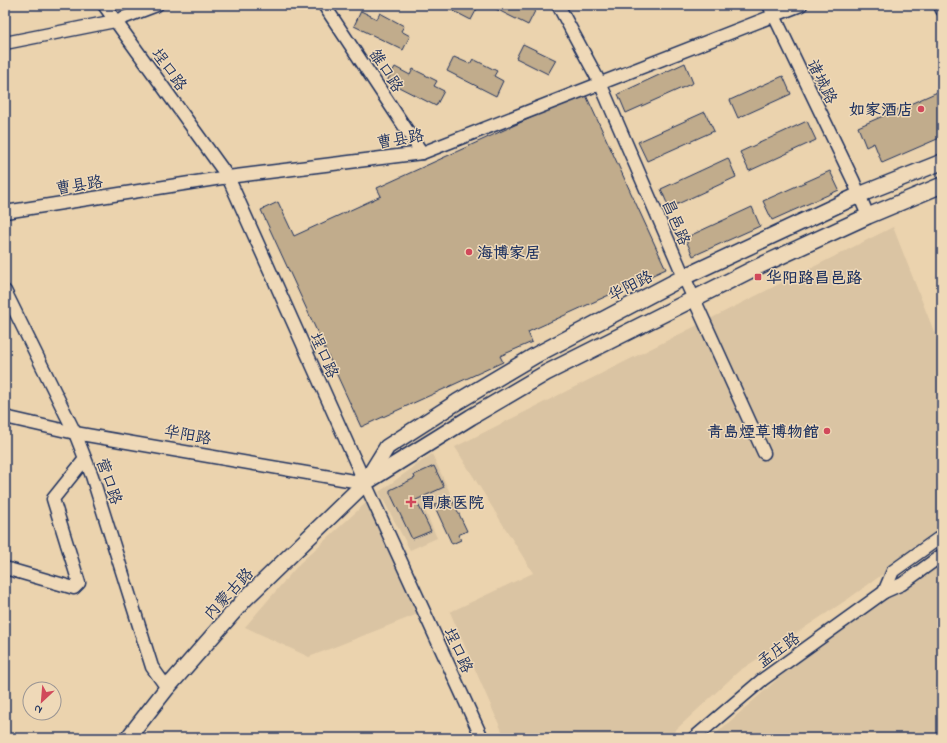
<svg xmlns="http://www.w3.org/2000/svg" width="947" height="743" viewBox="0 0 947 743" font-family="'Indie Flower','LXGW WenKai TC',sans-serif">
  <rect width="100%" height="100%" fill="#ebd3ae"/>
  <filter id="ink" filterUnits="userSpaceOnUse"><feTurbulence type="fractalNoise" baseFrequency=".025" numOctaves="2"/><feDisplacementMap in="SourceGraphic" scale="8" xChannelSelector="R" yChannelSelector="G"/><feConvolveMatrix kernelMatrix="1 2 1 2 8 2 1 2 1" color-interpolation-filters="sRGB"/></filter>
  <g filter="url(#ink)">
    <!-- built -->
    <g fill="#dac4a3">
      <path d="M893,227L942,352V532L848,599L739,671L667,738H505L450,612L533,573L455,447Z"/>
      <path d="M432,454L451,495L424,508L437,538L410,550L379,492Z"/>
      <path d="M367,502L418,614L309,657L245,627L300,563Z"/>
      <path d="M942,561V738H711L798,661L841,630Z"/>
    </g>
    <!-- building -->
    <g fill="#c1ac8c" stroke="#1b2f5e">
      <path d="M442,5H479L471,20Z"/>
      <path d="M491,5H524L535,11L528,25L490,6Z"/>
      <path d="M361,11L377,19L380,13L404,26L401,31L410,36L403,50L354,26Z"/>
      <path d="M523,44L556,60L548,74L516,58Z"/>
      <path d="M454,57L470,64L473,59L497,71L494,76L503,81L496,96L447,71Z"/>
      <path d="M685,63L693,83L626,113L618,94Z"/>
      <path d="M395,67L410,75L413,69L437,81L434,86L444,91L436,106L387,81Z"/>
      <path d="M783,76L791,94L738,118L730,100Z"/>
      <path d="M942,90V137L882,163L874,143L866,147L858,127Z"/>
      <path d="M585,93L666,269L528,332L532,342L500,356L503,362L361,427L261,210L278,202L294,236L381,196L377,188Z"/>
      <path d="M705,112L714,131L647,161L638,142Z"/>
      <path d="M807,121L816,140L749,171L740,152Z"/>
      <path d="M728,158L736,177L669,208L661,189Z"/>
      <path d="M830,171L839,190L772,220L763,201Z"/>
      <path d="M752,207L760,226L693,256L685,238Z"/>
      <path d="M434,466L444,487L416,500L431,531L412,539L390,493V490L415,478L414,475Z"/>
      <path d="M451,497L467,531L458,535L461,540L452,544L434,505Z"/>
    </g>
    <g fill="none" stroke-linecap="round" stroke-linejoin="round">
      <!-- minor casing -->
      <g stroke="#1b2f5e" stroke-width="15">
        <g id="minor">
          <path d="M104,5L228,177L365,483L482,738"/>
          <path d="M324,5L422,153"/>
          <path d="M558,5L600,83L684,277L764,453"/>
          <path d="M769,5L853,180L868,216"/>
          <path d="M940,5L942,10"/>
          <path d="M5,43L115,21L157,5"/>
          <path d="M5,212L228,177L422,153L801,5"/>
          <path d="M5,291L75,433L92,476L152,667L167,688"/>
          <path d="M5,417L75,433L365,483"/>
          <path d="M5,568L74,588L79,583L53,499L85,459"/>
          <path d="M884,592L893,571L942,536"/>
          <path d="M694,738L762,680L884,592L902,584L942,555"/>
        </g>
      </g>
      <!-- major casing -->
      <g stroke="#1b2f5e" stroke-width="18">
        <g id="major">
          <path d="M366,481L387,447L457,402L536,355L684,277L859,195L942,162"/>
          <path d="M128,738L167,688L244,600L365,483L471,417L546,373L755,268L868,216L942,185"/>
        </g>
      </g>
      <!-- minor -->
      <use href="#minor" stroke="#efd9b8" stroke-width="12"/>
      <!-- major -->
      <use href="#major" stroke="#efd9b8" stroke-width="15"/>
    </g>
  </g>
  <!-- markers -->
  <g fill="#d1495b" stroke="#efd9b8" stroke-width="1.5">
    <circle cx="921" cy="109" r="4"/>
    <circle cx="469" cy="252" r="4"/>
    <rect x="754" y="273" width="8" height="8" rx="2"/>
    <circle cx="827" cy="431" r="4"/>
    <path d="M409 496h4v4h4v4h-4v4h-4v-4h-4v-4h4z"/>
  </g>
  <g text-anchor="middle" stroke-width="3" stroke-linejoin="round" paint-order="stroke">
    <!-- street labels -->
    <g font-size="16" fill="#1b2f5e" stroke="#efd9b8">
      <text transform="translate(170 69) rotate(54)" y="6">埕口路</text>
      <text transform="translate(387 70) rotate(57)" y="6">雒口路</text>
      <text transform="translate(823 81) rotate(64)" y="6">诸城路</text>
      <text transform="translate(400 138) rotate(-10)" y="6">曹县路</text>
      <text transform="translate(79 184) rotate(-9)" y="6">曹县路</text>
      <text transform="translate(677 222) rotate(67)" y="6">昌邑路</text>
      <text transform="translate(630 285) rotate(-27)" y="6">华阳路</text>
      <text transform="translate(325 355) rotate(66)" y="6">埕口路</text>
      <text transform="translate(188 434) rotate(10)" y="6">华阳路</text>
      <text transform="translate(110 481) rotate(71)" y="6">营口路</text>
      <text transform="translate(228 593) rotate(-47)" y="6">内蒙古路</text>
      <text transform="translate(778 649) rotate(-36)" y="6">孟庄路</text>
      <text transform="translate(459 650) rotate(65)" y="6">埕口路</text>
    </g>
    <!-- poi labels -->
    <g font-size="16" font-weight="bold" fill="#1b2f5e" stroke="#efd9b8" text-anchor="start">
      <text x="913" y="115" text-anchor="end">如家酒店</text>
      <text x="477" y="258">海博家居</text>
      <text x="766" y="283">华阳路昌邑路</text>
      <text x="819" y="437" text-anchor="end">青島煙草博物館</text>
      <text x="420" y="508">胃康医院</text>
    </g>
  </g>
  <!-- margin -->
  <rect width="947" height="743" fill="none" stroke="#efd9b8" stroke-width="20"/>
  <rect x="10" y="10" width="927" height="723" fill="none" stroke="#1b2f5e" stroke-width="1.5" filter="url(#ink)"/>
  <!-- north arrow -->
  <g transform="translate(42 701) rotate(206)"><circle r="19" fill="#efd9b8" stroke="#9a9594"/>
  <path d="M0-3L7 15L0 10L-7 15Z" fill="#d1495b"/>
  <text y="-6" font-size="11" font-weight="bold" text-anchor="middle" fill="#1b2f5e">N</text>
  </g>
</svg>
